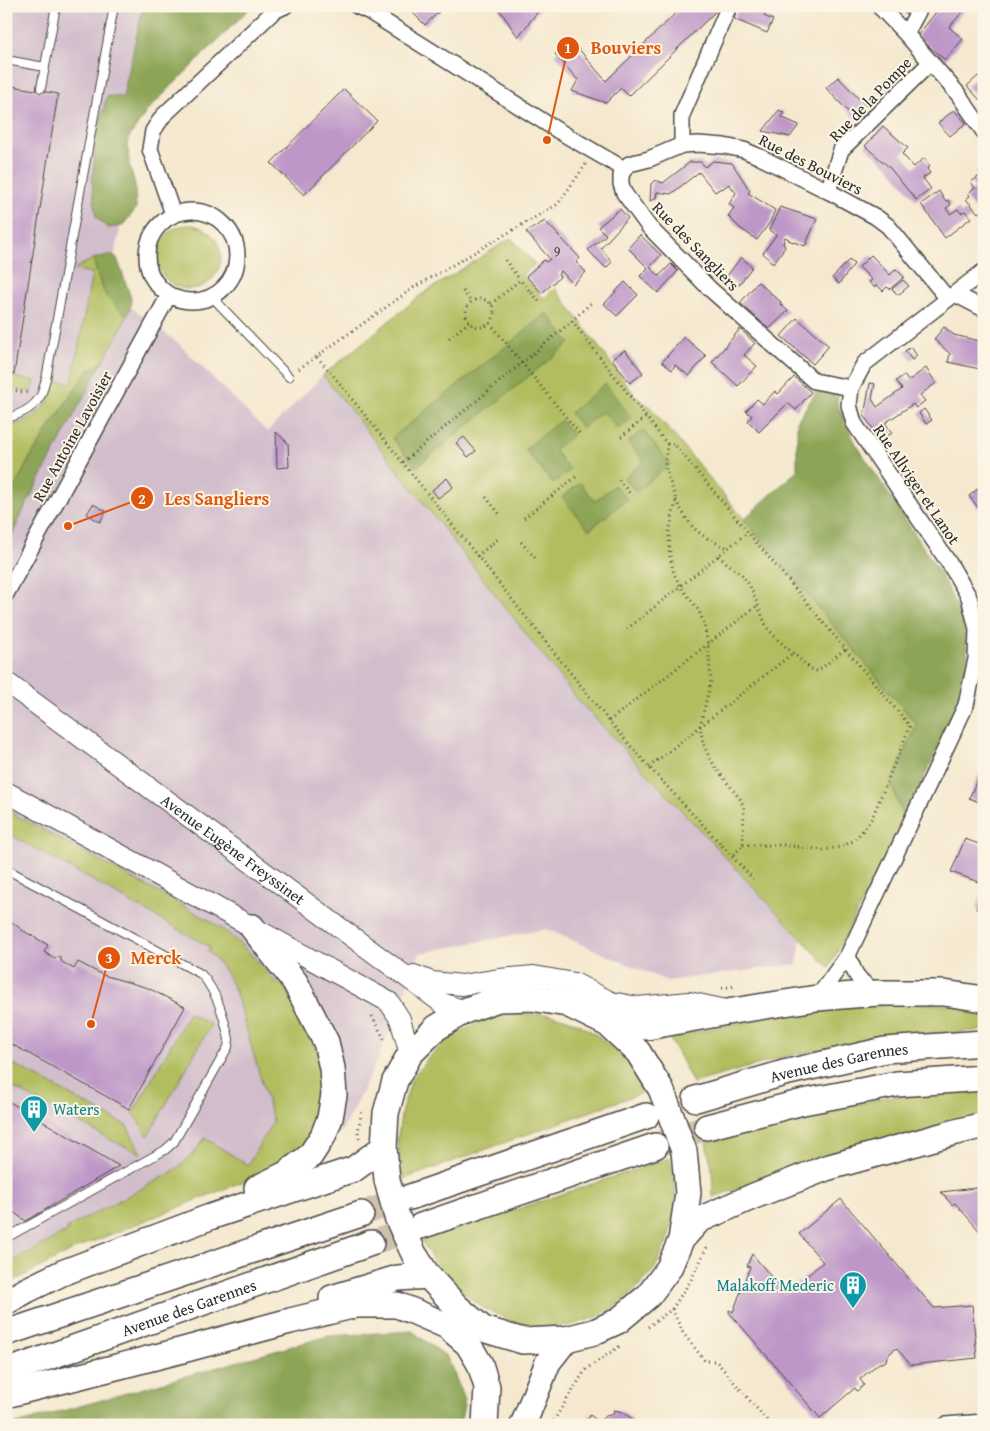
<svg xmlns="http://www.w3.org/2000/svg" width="990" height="1431" viewBox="0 0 990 1431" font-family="'Gentium Book Plus',serif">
  <rect width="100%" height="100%" fill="#fcf5e5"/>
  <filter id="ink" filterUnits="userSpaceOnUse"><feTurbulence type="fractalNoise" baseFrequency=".02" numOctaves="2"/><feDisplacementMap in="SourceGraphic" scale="10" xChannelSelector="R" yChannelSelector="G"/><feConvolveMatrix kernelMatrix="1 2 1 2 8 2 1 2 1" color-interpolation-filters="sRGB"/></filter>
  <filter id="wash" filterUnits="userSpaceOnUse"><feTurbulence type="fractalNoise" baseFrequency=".0096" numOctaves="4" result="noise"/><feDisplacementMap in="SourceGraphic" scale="20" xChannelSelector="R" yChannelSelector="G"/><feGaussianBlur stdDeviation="1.12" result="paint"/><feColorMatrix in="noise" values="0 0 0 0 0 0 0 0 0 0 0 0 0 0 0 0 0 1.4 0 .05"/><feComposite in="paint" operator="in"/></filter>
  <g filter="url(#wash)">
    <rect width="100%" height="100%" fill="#f5e8cf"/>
    <!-- industrial -->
    <path fill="#d1bdcc" d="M6,6H232L105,124L124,210L112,266L128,305L179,344L267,432L323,375L577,699L801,939L797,964L667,981L546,929L420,953L377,1061L342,1131L293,1156L6,1272Z"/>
    <!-- green -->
    <g fill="#b1bd5e" stroke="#6e7444">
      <circle cx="189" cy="257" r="32"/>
      <path d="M511,238L535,264L522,275L544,298L555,288L636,397L650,407L917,725L891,784L904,820L829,968L577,699L323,375L421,295Z"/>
      <path d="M93,259L98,277L106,296L127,317L102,363L88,371L71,395L30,458L6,503V427C33,421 50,409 55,381L72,383L92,273L75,270L76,268Z"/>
      <path d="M6,373L13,375V377L35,381L31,392L6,387Z"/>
      <path d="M6,810L207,919C236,936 256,959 277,984L282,981L318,1053L327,1097L310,1142L279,1167L77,1248L6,1285V1265L68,1231L67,1228L169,1174L185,1162L190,1155L192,1156L205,1138L248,1165L273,1121L235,990C227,975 222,963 208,952L210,947L6,832Z"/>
      <path d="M899,1003L984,1006V1030L868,1041L788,1056L693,1083L669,1037L793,1012Z"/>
      <path d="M189,1013L211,1025L148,1136L133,1113Z"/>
      <path d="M510,1013C529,1013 549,1013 567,1019C591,1028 616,1048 632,1068C637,1075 642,1083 647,1091L404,1179L397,1141L402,1110L412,1079L428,1058L452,1036L481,1021Z"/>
      <path d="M6,1060L127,1126L141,1153L115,1142L8,1085L6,1088Z"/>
      <path d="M984,1088V1118L771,1177L713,1197L712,1168L706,1143L794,1118L887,1097Z"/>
      <path d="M670,1158L675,1185V1214L667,1241L655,1268L629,1297L599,1316L572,1325L541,1327L511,1321L481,1307L456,1286L434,1262L422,1241Z"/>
    </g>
    <!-- forest -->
    <g fill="#8ca455" stroke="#5c6840">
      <path d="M143,6H252L147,111L128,139L129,164L135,184L136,209L122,226L108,228L96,217L92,181L96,136L107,96L123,97Z"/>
      <path d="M108,255H114L117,258L131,298V305L127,317L106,296L98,277L93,259Z"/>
      <path d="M547,313L570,343L416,467L392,438Z"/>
      <path d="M102,363L25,507L6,549V503L30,458L71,395L88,371Z"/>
      <path d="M605,384L632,418L618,429L603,411L582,428L570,413Z"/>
      <path d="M818,389L838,394L837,404L856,444L940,573L963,620L968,656L961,700L904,820L891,784L917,725L744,519L797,471V421Z"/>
      <path d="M561,420L573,435L554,450L570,470L553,484L525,449Z"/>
      <path d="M643,430L670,464L636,492L624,478L644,461L628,442Z"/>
      <path d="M580,483L595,501L615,485L627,499L589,530L562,497Z"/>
      <path d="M412,1331L447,1357L465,1400L460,1425H13L328,1336Z"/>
    </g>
    <g id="blocks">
      <!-- building -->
      <g fill="#bd97c7">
        <path d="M406,6H445L425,25Z"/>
        <path d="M497,6H542L518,37Z"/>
        <path d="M683,6H717L715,12L629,96L621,88L606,103L572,91L578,80L555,54L571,40L606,81Z"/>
        <path d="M739,6H768L764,16L773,20L767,33L734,19Z"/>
        <path d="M898,6H914L909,17Z"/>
        <path d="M941,6H968L949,27L963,39L945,60L917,36Z"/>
        <path d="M978,76L984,82V97L980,100L967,86Z"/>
        <path d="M838,77L869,109L857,121L826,88Z"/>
        <path d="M6,85L58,94L14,374L6,373Z"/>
        <path d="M344,89L377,121L304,195L271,163Z"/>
        <path d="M779,110L784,113L781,117L799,125L790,137L763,131Z"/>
        <path d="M954,110L966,123L950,136L938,123Z"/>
        <path d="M883,126L908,148L902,154L914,167L924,158L930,166L927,169L930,173L923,178L931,189L916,200L889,167L865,146Z"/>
        <path d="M713,161L732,163L749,189L750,191L748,193L775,210L770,222L757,240L740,228L728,216L734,208L729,204L736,193L729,184L722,189L721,188L715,192L699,172L671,194L657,192L656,198L650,201L651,184L655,180L663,183L690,162H701L705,167Z"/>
        <path d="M984,169V209L978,213L966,199L970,196L968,193L975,188L971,182L981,175L979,172Z"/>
        <path d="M939,191L945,201L948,200L951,205L946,208L950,214L958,209L961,213L965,211L971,218L945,238L921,204Z"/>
        <path d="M780,207L817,219L805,246L788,240L789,239L785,237L783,243L785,247L773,264L763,253L776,235L769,230Z"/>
        <path d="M620,209L628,218L601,248L612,262L606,268L588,250L606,235L598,227Z"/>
        <path d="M545,221L580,258L576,262L586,272L573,284L561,271L558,274L560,277L542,293L526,276L544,260L546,262L550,259L526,232Z"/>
        <path d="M640,235L661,255L650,267L659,276L671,264L678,271L658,293L640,276L648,268L628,248Z"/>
        <path d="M871,255L890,275L896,269L904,277L890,289L887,287L883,291L877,285L874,287L869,282L872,280L859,267Z"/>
        <path d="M741,257L752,267L738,286L727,276Z"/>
        <path d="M849,260L854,264L839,284L832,278Z"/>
        <path d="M903,280L909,286L898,295L892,289Z"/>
        <path d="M625,282L638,295L617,316L604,304Z"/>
        <path d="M758,282L781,302L780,304L788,311L769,329L740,303Z"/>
        <path d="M797,318L829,346L813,364L781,336Z"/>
        <path d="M944,327L954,335L984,342V359H982L980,369L948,362L950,354L934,339Z"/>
        <path d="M740,329L755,343L744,355L757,366L738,386L712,362Z"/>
        <path d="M684,337L706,356L689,376L675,365L672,370L662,362Z"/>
        <path d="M911,347L917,356L912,360L905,351Z"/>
        <path d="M625,350L643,373L630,383L612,359Z"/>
        <path d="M926,368L936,383L920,395L925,401L916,408L913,404L885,423L892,433L881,440L864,416L870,383L875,384L872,399L877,407L902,389L896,381L904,375L908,381Z"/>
        <path d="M794,377L811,392L796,410L788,403L759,432L748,421L752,416L746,411L757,399L763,404L775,391L778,394Z"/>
        <path d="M924,409L932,420L926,424L919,413Z"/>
        <path d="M276,432L288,443L289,467L277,468Z"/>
        <path d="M464,437L476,451L468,457L456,443Z"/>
        <path d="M447,478L453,487L438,498L432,490Z"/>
        <path d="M984,484V507L980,510L969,496Z"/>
        <path d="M93,504L106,511L100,522L87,514Z"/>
        <path d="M982,769H984V804L969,798Z"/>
        <path d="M965,839L984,846V884L951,872Z"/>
        <path d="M983,888H984V912L976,909Z"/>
        <path d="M6,917L22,930L48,945L44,952L55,959L57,957H60L62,962L74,969L78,962L103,975L148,988L185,1007L129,1109L6,1041Z"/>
        <path d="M6,1100L119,1166L26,1221L6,1207Z"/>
        <path d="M984,1187V1242L981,1238L984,1236L955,1203L952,1205L941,1192Z"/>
        <path d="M841,1199L934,1308L972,1305L977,1358L911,1365L896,1348L887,1356L886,1361L882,1363H879L860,1379L864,1385L857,1391L855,1388L820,1418L729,1312V1310L733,1312L750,1267L747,1266L752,1254L786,1294L823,1262L799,1234Z"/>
        <path d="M613,1410L620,1411L626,1414L631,1418L634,1425H585L590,1415L599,1422L606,1416L614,1414Z"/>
      </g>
    </g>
  </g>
  <g filter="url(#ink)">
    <use href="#blocks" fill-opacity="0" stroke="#494744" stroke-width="1"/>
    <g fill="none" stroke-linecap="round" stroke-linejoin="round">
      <!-- primary-tunnel -->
      <g stroke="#cdc2ae" stroke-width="25" stroke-dasharray="25 12" stroke-linecap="butt">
        <path d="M655,1146L707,1127"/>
        <path d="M361,1214L410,1197"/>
        <path d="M371,1243L421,1226"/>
      </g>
      <!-- service casing -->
      <g stroke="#494744" stroke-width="10">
        <g id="service">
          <path d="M6,60L45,67"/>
          <path d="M41,88L56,6"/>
          <path d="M212,297L289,377"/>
          <path d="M6,418C19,415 34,408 41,395C43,391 44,384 46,379L114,6"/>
          <path d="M6,869L201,974C217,992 224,1017 229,1039L228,1047L174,1142L165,1150L6,1238"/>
        </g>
      </g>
      <!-- minor casing -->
      <g stroke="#494744" stroke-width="18">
        <g id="minor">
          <path d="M357,6L368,11L557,130L624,169"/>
          <path d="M879,6L906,34L958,94L984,132"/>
          <path d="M906,34L921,6"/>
          <path d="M682,145V115L729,6"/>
          <path d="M828,191L841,150L931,62"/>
          <circle cx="192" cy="256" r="45"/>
          <path d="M173,214L150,149L153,131L163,116L274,11L285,6"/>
          <path d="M955,294L984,309"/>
          <path d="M851,388L814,381L710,289L649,227L624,193L621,184V176L624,169L629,164L649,159L682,145L698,144L724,146L744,150L760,157L828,191L876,217L888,226L948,299"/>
          <path d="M6,594L169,295"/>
          <path d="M848,955C855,976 858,981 877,992"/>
          <path d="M817,998L848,955L966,705L976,659L977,629L969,597L951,566L854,423L849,405L851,388L864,364L984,271"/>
          <path d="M946,1425L984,1422"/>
        </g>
      </g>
      <!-- tertiary casing -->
      <g stroke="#494744" stroke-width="22">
        <g id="tertiary">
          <path id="s1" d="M6,682L442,1003L464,1011"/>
          <path d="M6,792L389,1002L400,1019L410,1054"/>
          <path d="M414,975L432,982L462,985L499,979L534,976L574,983L611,1002L638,1007L689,1002L726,1010"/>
        </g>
      </g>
      <!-- primary casing -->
      <g stroke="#494744" stroke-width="28">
        <g id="primary">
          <path d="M252,927L295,982L326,1042L332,1068L334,1095L330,1118L323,1136L310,1156L286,1174L257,1188"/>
          <path d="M532,998L567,1004L608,1024L638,1052L661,1089L684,1151L688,1193L681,1240L669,1268L649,1295L618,1321L594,1332L566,1339L523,1341L483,1329L457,1307L428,1276L414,1254L397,1217L387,1180L384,1147L386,1113L395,1081L410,1054L436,1028L464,1011L498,999Z"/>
          <path d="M608,1024L647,1027L733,1011L817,998L878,993H944L984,999"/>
          <path id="s2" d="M696,1099L784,1073L885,1050L984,1043"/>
          <path d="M707,1127L803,1102L897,1084L984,1078"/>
          <path d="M410,1197L646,1116"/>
          <path d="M421,1226L655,1146"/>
          <path d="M681,1240L699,1220L754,1196L826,1168L952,1133L984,1125"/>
          <path d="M332,1298L398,1278L428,1276"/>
          <path d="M6,1302L27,1290L62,1273L210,1217L354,1169L384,1147"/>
          <path d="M6,1333L361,1214"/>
          <path id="s3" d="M6,1372L371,1243"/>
          <path d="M6,1395L183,1350L290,1321L356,1305H397L415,1312L447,1326L468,1344L480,1364L487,1387L485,1425"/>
          <path d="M523,1425L548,1362L566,1339"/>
        </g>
      </g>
      <!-- path -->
      <g stroke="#494744" stroke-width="3" stroke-dasharray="1 4" stroke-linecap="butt">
        <path d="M505,260L520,280"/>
        <path d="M463,291L471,302"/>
        <circle cx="480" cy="313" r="14"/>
        <path d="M491,304L520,280L539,301"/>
        <path d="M572,321L667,444L665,466L676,500L669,532L670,556L674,574L681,587L699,611L704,624L708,645L711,681L700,726L703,742L708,755L716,768L740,799L744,807L743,845L732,856"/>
        <path d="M449,338L469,322"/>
        <path d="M317,357L332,374L609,721L649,767L753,879"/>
        <path d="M299,369L413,288L558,204L586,164"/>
        <path d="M6,389L28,393"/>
        <path d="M579,433L522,363L572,321L591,303"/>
        <path d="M621,437L646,417"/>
        <path d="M667,444H674L910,726L872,818L861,833L853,841L840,847L823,850L784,845H743"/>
        <path d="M403,462L522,363L490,323"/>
        <path d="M619,480L631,495"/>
        <path d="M486,497L501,516"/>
        <path d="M676,500C691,529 698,536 728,548"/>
        <path d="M524,518L577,476"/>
        <path d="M521,542L537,560"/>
        <path d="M477,556L498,539"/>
        <path d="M718,556L742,575L750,586L767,628L778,640L811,669L817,671L823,667L845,649"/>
        <path d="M627,629L748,532"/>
        <path d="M6,656L11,664"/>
        <path d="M609,721L758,605"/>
        <path d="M649,767L793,653"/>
        <path d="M722,988L736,986"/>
        <path d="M372,1016L384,1039"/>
        <path d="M359,1138L358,1132L362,1110"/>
        <path d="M672,1309L683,1333L705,1361H716L771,1425"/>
        <path d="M648,1327L672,1309L691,1280L708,1245"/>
        <path d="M551,1425L586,1369L620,1346"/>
      </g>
      <!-- service -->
      <use href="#service" stroke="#fff" stroke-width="8"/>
      <!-- minor -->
      <use href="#minor" stroke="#fff" stroke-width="15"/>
      <!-- tertiary -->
      <use href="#tertiary" stroke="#fff" stroke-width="20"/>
      <!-- primary -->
      <use href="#primary" stroke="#fff" stroke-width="25"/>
    </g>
  </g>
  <!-- icons -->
  <defs>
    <g id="building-pin" transform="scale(1.4375)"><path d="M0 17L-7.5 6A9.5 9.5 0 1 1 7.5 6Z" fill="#0f9aa8" stroke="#fcf5e5"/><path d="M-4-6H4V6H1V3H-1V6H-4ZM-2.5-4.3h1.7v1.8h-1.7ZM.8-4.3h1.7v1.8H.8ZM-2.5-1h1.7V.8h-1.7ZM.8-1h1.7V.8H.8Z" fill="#fff"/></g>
  </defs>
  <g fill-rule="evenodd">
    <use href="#building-pin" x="34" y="1109"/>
    <use href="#building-pin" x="853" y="1285"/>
  </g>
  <g text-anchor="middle" stroke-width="4" stroke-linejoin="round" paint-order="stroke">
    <!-- number labels -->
    <g font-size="14" fill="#504652">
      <text x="557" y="256">9</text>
    </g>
    <!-- street labels -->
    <g font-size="16" fill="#2b2b2b" stroke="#fcf5e5">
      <text transform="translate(870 99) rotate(-46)" y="6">Rue de la Pompe</text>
      <text transform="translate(811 164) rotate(27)" y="6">Rue des Bouviers</text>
      <text transform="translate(696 246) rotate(46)" y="6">Rue des Sangliers</text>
      <text transform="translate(72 436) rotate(-61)" y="6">Rue Antoine Lavoisier</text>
      <text transform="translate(917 484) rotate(56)" y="6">Rue Allviger et Lanot</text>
      <text dy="6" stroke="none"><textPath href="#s1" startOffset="282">Avenue Eugène Freyssinet</textPath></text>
      <text dy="6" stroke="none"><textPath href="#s2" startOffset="148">Avenue des Garennes</textPath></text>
      <text dy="6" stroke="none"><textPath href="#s3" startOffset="194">Avenue des Garennes</textPath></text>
    </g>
    <!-- culture labels -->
    <g font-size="16" fill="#0d838f" stroke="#fcf5e5" text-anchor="start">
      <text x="53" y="1115">Waters</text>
      <text x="834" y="1291" text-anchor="end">Malakoff Mederic</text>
    </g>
  </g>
  <!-- callouts -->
  <path fill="none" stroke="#df570e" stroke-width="2" d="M547 140L568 48M68 526L142 498M91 1024L109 958"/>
  <g fill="#df570e" stroke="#fcf5e5" stroke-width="2">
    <circle cx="547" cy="140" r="5"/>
    <circle cx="68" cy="526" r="5"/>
    <circle cx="91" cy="1024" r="5"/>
    <circle cx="568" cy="48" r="12"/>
    <circle cx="142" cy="498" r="12"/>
    <circle cx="109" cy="958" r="12"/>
  </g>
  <g font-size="15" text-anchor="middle" font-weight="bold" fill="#fff">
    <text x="568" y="53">1</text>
    <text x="142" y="504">2</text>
    <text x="109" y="963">3</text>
  </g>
  <g font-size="18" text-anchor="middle" font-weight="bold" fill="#df570e" stroke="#fcf5e5" stroke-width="4" stroke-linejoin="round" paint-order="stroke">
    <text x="626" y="54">Bouviers</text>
    <text x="217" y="505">Les Sangliers</text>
    <text x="156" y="964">Merck</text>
  </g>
  <!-- margin -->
  <rect width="990" height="1431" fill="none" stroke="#fcf5e5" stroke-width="25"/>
</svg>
